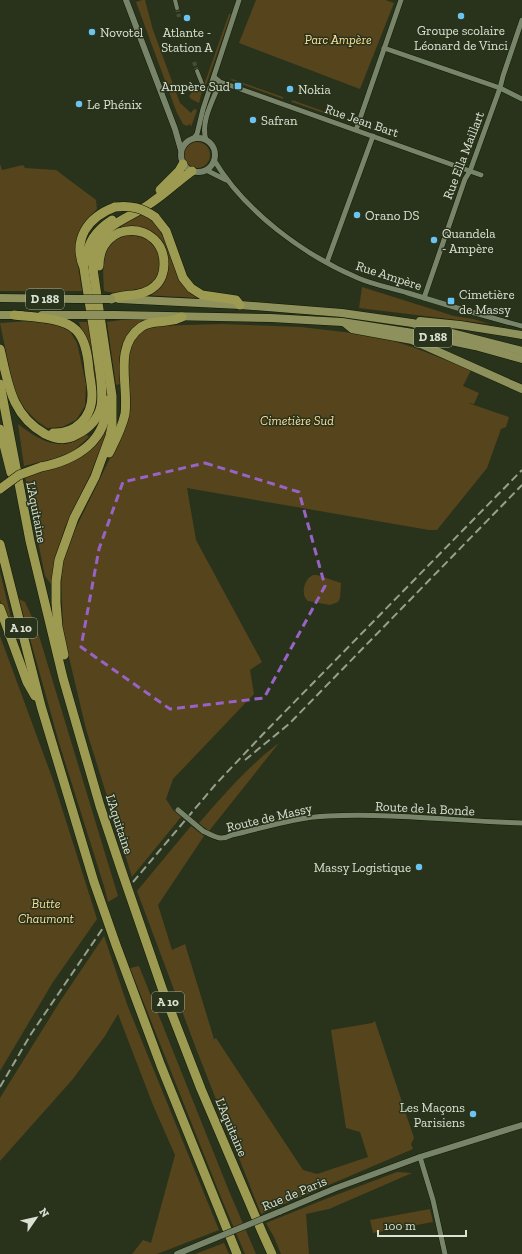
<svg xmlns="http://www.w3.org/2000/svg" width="522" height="1254" viewBox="0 0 522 1254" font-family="'Zilla Slab',serif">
  <rect width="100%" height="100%" fill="#29331b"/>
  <!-- green -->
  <g fill="#56441d">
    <path d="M142,0H145L153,30L180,103L191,113L194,109L197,110L191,127L190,124L187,126L183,124L177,113L136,2Z"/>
    <path d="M256,0H385L394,3L360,89L239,43Z"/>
    <path d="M229,14H231L206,85H204Z"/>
    <path d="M232,79L283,97V99L231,80Z"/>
    <path d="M198,85L202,91L199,103L191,99L189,96Z"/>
    <path d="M292,100L345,119L344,120L292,102Z"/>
    <circle cx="197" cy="155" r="13"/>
    <path d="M0,164L2,170L23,165L25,168L56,170L96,200L97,209C69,235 77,257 82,291H0Z"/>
    <path d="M142,213L156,225L162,235L198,298L145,295L160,285V243L120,229L122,224Z"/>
    <path d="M126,235C174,235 170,291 125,294C118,294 111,292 104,291C103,267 99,245 126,235Z"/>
    <path d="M362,287L454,316L473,319L490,324L359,308Z"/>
    <path d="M121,320H143C116,340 119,353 121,384L116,385L107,322Z"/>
    <path d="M29,321L57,325L66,328L71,333L77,343L86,384L85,406L76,420L62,427L47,428L37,421L24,408L14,391L0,323Z"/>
    <path d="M79,322H89C91,341 101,393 95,409L93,408L87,347Z"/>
    <path d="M222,324L301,327L361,334L388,339L415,348L471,370L463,386L479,393L474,404L468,403L509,417L506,427L501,429L487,468L437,530H429L187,488L196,540L262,662L250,670L254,694L173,779L166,799L173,810L181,817L132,877L86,729L63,632L61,570L67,546L116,446L128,416L127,358L136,335L152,326Z"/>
    <path d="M108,416V431L90,475L65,527L54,563V576L51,584L45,576L25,477L68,463Z"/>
    <path d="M18,424C32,435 51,448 69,443C75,442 81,437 86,434L89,437L72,452L53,459L24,466Z"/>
    <path d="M0,572L17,643L0,600Z"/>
    <path d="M313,575H317L341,583L340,598L338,602L330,605L308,601C300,595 304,579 313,575Z"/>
    <path d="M19,599L25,602L36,626L118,896L108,902L104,886L60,746Z"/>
    <path d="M0,636L53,780L97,919L53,982L0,1071Z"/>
    <path d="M279,743L209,831L199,823C224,795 249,765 279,743Z"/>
    <path d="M191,826L204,836L158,905L172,950L185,944L214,1039L211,1041L216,1038L303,1170L317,1174L368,1157L360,1132L346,1128L331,1030L372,1023L375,1021L414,1138L411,1144L413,1149L261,1214L197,1051L137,891Z"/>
    <path d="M104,936L128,1007L219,1230L157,1254H132L143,1240L151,1243L175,1155L153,1105L118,1014L105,1036L72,1080L0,1161V1098L59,1003Z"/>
    <path d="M139,966L229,1191L256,1254H245L220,1195L130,968Z"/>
    <path d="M397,1172L412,1173L329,1209L306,1214L309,1254H281L274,1237L266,1223L323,1200Z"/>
    <path d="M430,1209L433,1222L373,1233L370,1220Z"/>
    <path d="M224,1243L229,1254H195Z"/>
  </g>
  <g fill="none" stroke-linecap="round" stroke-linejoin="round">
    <!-- pedestrian-tunnel -->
    <g stroke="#444d37" stroke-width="4" stroke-dasharray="4 2" stroke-linecap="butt">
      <path d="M177,8L179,17"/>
      <path d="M194,62L197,71"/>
    </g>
    <!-- pedestrian casing -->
    <g stroke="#111a04" stroke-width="5">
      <g id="pedestrian">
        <path d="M175,0L177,8"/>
        <path d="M197,71L203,86"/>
      </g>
    </g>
    <!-- minor casing -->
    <g stroke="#111a04" stroke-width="6">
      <g id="minor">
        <path d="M384,48L500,88L522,99"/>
        <path d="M214,77L220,82L229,85L481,175"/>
        <path d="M356,130L401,0"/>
        <path d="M194,138L197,134L203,109L239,0"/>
        <path d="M206,140C200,121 214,99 220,82"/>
        <path d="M214,160C245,212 304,255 358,278C374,285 392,288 408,293C446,305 484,316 522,326"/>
        <path d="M206,170L226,180"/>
        <path d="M327,262L373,136"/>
        <path d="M424,298L465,179L470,171L500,88L503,76L522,20"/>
        <path d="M203,831C215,837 220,841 232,835C263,828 296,817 328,816C392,813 457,821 522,823"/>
        <path d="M420,1157L433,1200L445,1254"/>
      </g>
    </g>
    <!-- tertiary casing -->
    <g stroke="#111a04" stroke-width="7">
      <g id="tertiary">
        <path d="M126,0L175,129L181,150"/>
        <circle cx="198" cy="155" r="17"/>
        <path d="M279,1212L336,1188L420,1157L522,1125"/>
        <path d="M177,1254L211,1240"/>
      </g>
    </g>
    <!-- primary casing -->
    <g stroke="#111a04" stroke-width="9">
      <g id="primary">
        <path d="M0,298L77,299"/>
        <path d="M119,299L240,305L342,313L412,323L522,351"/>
        <path d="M0,315H21"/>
        <path d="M42,315H78"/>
        <path d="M115,315L271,318L342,322L413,333L475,346L522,359"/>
        <path d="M420,321L460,325L522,335"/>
        <path d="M346,324L352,329L412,340L522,389"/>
      </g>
    </g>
    <!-- motorway casing -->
    <g stroke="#111a04" stroke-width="10">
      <g id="motorway">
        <path d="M160,190L179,171L183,164"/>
        <path d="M155,217L166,231L183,278L191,288L202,295L236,300L240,305"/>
        <path d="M85,263C88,242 95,231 112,220"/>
        <path d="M99,266C99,218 164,220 164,264C164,272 161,281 155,286C142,298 126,293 111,299"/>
        <path d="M14,315C32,317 63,317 76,330C86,340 88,357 89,370C90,378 92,387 92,395C92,418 75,434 53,433"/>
        <path d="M0,349C8,383 11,415 45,434C55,439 66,441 76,435C88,429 98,420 101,406C104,389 99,369 97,352C93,324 88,296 84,268C72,239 88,217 115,207"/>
        <path d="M0,384L30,541L63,678L100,806L121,869L163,991L201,1089L262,1232L272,1254"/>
        <path d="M0,429L11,473"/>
        <path d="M109,453C115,441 122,428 125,414C129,385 113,347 141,327C151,320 162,323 173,320C176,320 179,318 182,317"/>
        <path d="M41,467C76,460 109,441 106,400"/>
        <path d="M0,544L41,706L94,882L116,945L161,1066L237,1254"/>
        <path d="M0,608L27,682L35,696"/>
        <path d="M64,655L58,627L56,603V581L59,560L74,518L95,477L110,436L112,426V396L94,276C93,267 91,257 94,248C103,224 132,217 151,203C166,193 178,181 192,171"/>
      </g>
    </g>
    <!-- pedestrian -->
    <use href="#pedestrian" stroke="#788469" stroke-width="4"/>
    <!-- minor -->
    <use href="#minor" stroke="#788469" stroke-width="5"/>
    <!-- tertiary -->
    <use href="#tertiary" stroke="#788469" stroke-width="6"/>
    <!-- primary -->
    <use href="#primary" stroke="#8e915b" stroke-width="8"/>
    <!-- motorway -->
    <use href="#motorway" stroke="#9d9a52" stroke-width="9"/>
    <!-- rail -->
    <g stroke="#979f8d" stroke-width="2" stroke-dasharray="8 4" stroke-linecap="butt">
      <path d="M245,760L289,724L522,485"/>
      <path d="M133,882L215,785L265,732L522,470"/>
      <path d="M0,1087L31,1034L103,928"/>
    </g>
    <!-- minor-bridge casing -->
    <g stroke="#111a04" stroke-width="6" stroke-linecap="butt">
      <path id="minor-bridge" d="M178,810L203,831"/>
    </g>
    <!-- tertiary-bridge casing -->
    <g stroke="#111a04" stroke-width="7" stroke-linecap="butt">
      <path id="tertiary-bridge" d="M211,1240L279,1212"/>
    </g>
    <!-- primary-bridge casing -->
    <g stroke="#111a04" stroke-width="9" stroke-linecap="butt">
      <g id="primary-bridge">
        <path d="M77,299H111"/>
        <path d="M78,315H115"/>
      </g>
    </g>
    <!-- motorway-bridge casing -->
    <g stroke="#111a04" stroke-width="10" stroke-linecap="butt">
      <g id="motorway-bridge">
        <path d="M115,207C131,205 142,208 155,217"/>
        <path d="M0,489L19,475L41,467"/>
      </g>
    </g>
    <!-- minor-bridge -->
    <use href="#minor-bridge" stroke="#788469" stroke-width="5"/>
    <!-- tertiary-bridge -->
    <use href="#tertiary-bridge" stroke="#788469" stroke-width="6"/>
    <!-- primary-bridge -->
    <use href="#primary-bridge" stroke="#8e915b" stroke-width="8"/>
    <!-- motorway-bridge -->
    <use href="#motorway-bridge" stroke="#9d9a52" stroke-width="9"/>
  </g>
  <!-- marked area -->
  <path fill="none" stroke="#9863c5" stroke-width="3" stroke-dasharray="8 5" stroke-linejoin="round" d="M205,463L299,492L325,586L264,698L170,709L81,647L99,549L123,482Z"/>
  <!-- markers -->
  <g fill="#6ac3f1" stroke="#29331b" stroke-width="1.5">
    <circle cx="461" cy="16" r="4"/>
    <circle cx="187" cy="18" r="4"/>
    <circle cx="92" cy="32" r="4"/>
    <rect x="234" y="82" width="8" height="8" rx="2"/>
    <circle cx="290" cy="89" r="4"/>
    <circle cx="79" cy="104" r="4"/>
    <circle cx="253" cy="120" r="4"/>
    <circle cx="357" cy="215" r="4"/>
    <circle cx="434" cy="240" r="4"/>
    <rect x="447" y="297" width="8" height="8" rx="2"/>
    <circle cx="419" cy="867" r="4"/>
    <circle cx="473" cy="1114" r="4"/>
  </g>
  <g text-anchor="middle" stroke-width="3" stroke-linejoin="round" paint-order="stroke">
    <!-- shield labels -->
    <g fill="#29331b" stroke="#a6ae9c" stroke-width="1">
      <rect x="26" y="289" width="38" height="20" rx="3"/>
      <rect x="414" y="327" width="38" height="20" rx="3"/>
      <rect x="5" y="618" width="32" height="20" rx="3"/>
      <rect x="152" y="992" width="32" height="20" rx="3"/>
    </g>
    <g font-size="12" font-weight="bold" fill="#dbe2d4">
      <text x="45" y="303">D 188</text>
      <text x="433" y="341">D 188</text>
      <text x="21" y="632">A 10</text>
      <text x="168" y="1006">A 10</text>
    </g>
    <!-- poi labels -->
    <g font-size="13" fill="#dbe2d4" stroke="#29331b" text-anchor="start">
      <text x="461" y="35" text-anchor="middle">Groupe scolaire<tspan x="461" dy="15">Léonard de Vinci</tspan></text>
      <text x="100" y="37">Novotel</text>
      <text x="187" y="37" text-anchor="middle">Atlante -<tspan x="187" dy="15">Station A</tspan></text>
      <text x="230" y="91" text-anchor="end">Ampère Sud</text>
      <text x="298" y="94">Nokia</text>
      <text x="87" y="109">Le Phénix</text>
      <text x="261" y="125">Safran</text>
      <text x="365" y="220">Orano DS</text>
      <text x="442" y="238">Quandela<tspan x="442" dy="15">- Ampère</tspan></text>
      <text x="459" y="299">Cimetière<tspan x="459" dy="15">de Massy</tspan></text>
      <text x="411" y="872" text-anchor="end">Massy Logistique</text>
      <text x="465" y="1112" text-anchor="end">Les Maçons<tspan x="465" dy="15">Parisiens</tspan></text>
    </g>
    <!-- park labels -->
    <g font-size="13" font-style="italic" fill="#ffdf9c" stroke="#29331b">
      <text x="338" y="44">Parc Ampère</text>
      <text x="297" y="425">Cimetière Sud</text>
      <text x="46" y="908">Butte<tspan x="46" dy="15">Chaumont</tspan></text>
    </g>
    <!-- street labels -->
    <g font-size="13" fill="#dbe2d4" stroke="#29331b">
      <text transform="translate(362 120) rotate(19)" y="5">Rue Jean Bart</text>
      <text transform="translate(463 155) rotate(-69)" y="5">Rue Ella Maillart</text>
      <text transform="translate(389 275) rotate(18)" y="5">Rue Ampère</text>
      <text transform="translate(37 512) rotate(79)" y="5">L'Aquitaine</text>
      <text transform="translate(425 808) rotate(3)" y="5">Route de la Bonde</text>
      <text transform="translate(269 817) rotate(-13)" y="5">Route de Massy</text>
      <text transform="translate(120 824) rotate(72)" y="5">L'Aquitaine</text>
      <text transform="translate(232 1127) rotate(67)" y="5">L'Aquitaine</text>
      <text transform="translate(294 1193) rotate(-23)" y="5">Rue de Paris</text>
    </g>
  </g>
  <!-- north arrow -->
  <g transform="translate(36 1218) rotate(56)" stroke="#29331b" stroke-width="3" paint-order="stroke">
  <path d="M0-3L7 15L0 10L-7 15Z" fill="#dbe2d4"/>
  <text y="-6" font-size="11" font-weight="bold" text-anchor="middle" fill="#dbe2d4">N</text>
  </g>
  <!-- scale -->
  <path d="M378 1230v6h88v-6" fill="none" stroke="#dbe2d4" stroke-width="2"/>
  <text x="384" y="1230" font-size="12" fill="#dbe2d4" stroke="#29331b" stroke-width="3" paint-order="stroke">100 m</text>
</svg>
